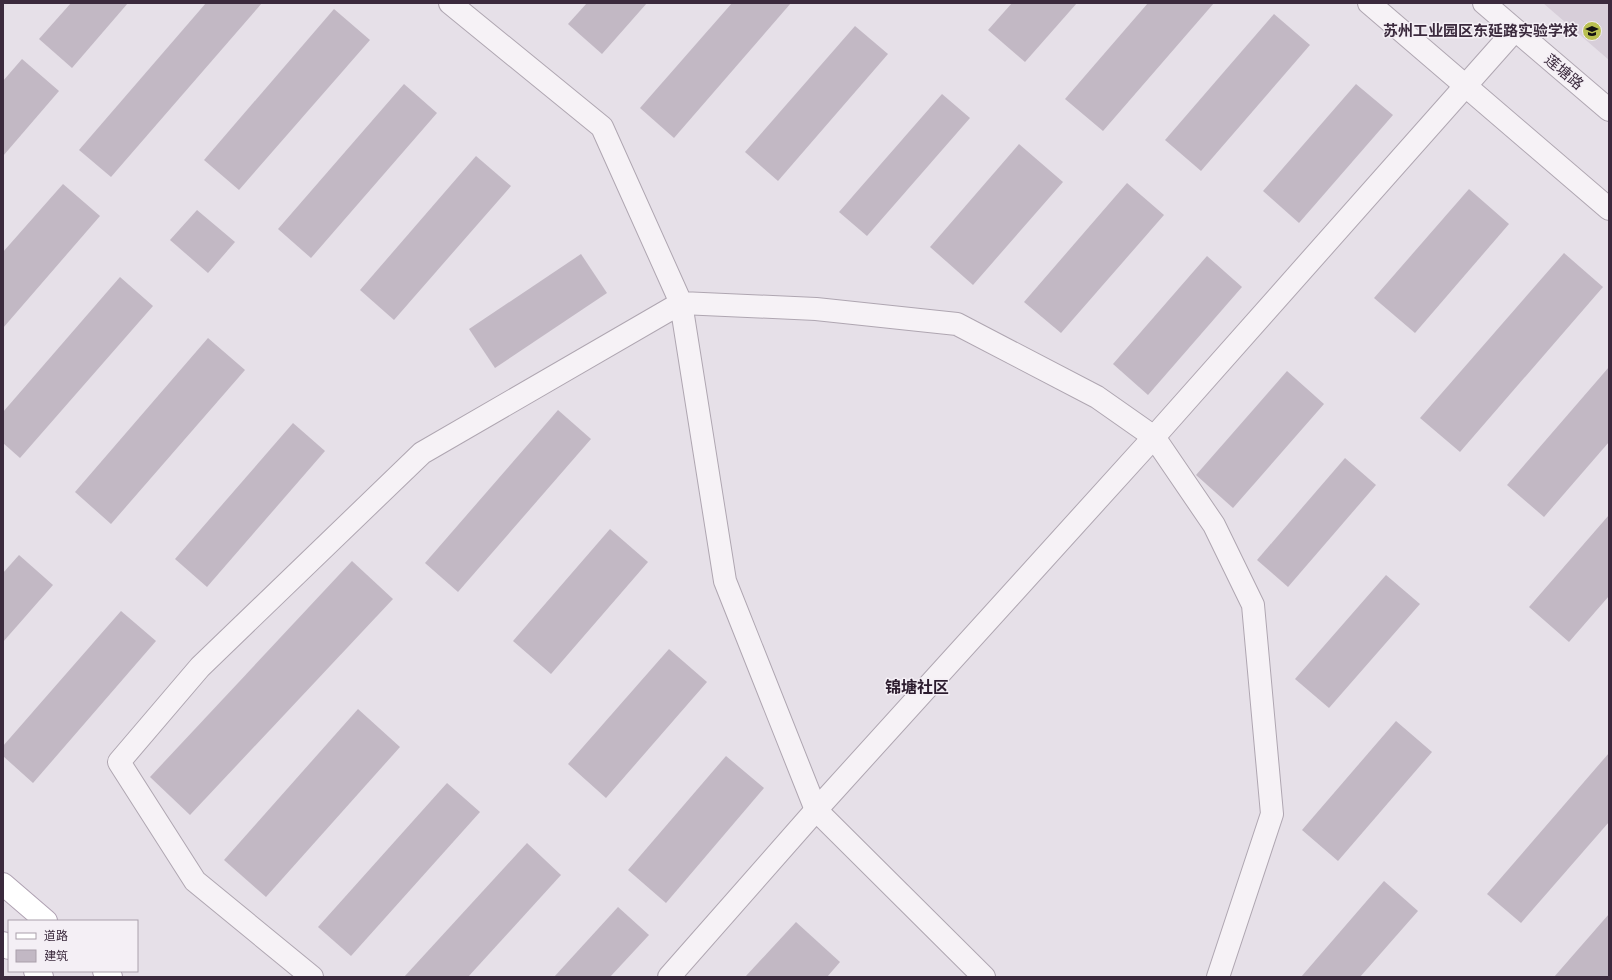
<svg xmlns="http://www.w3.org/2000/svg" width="1612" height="980" viewBox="0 0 1612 980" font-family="'Alegreya Sans','Noto Sans SC',sans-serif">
  <rect width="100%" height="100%" fill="#e6e0e8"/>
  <!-- built -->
  <path fill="#d7ced9" d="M1543,3H1609V60Z"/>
  <!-- building -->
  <g fill="#c2b8c4">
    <path d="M71,3H128L72,68L39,39Z"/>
    <path d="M206,3H262L111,177L79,150Z"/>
    <path d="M587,3H647L602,54L568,24Z"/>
    <path d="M732,3H791L674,138L640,108Z"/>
    <path d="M1012,3H1077L1025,62L988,30Z"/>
    <path d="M1148,3H1214L1103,131L1065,99Z"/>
    <path d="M334,9L370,40L239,190L204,160Z"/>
    <path d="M1274,14L1310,45L1201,171L1165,140Z"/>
    <path d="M855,26L888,54L778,181L745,152Z"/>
    <path d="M22,59L59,91L3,156V81Z"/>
    <path d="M404,84L437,113L311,258L278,229Z"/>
    <path d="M1356,84L1393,115L1299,223L1263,191Z"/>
    <path d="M942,94L970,118L867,236L839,212Z"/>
    <path d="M1019,144L1063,182L973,285L930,247Z"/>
    <path d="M476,156L511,186L394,320L360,290Z"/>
    <path d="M1127,183L1164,215L1061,333L1024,302Z"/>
    <path d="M63,184L100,216L3,328V252Z"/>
    <path d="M1469,189L1509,224L1415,333L1374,298Z"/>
    <path d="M197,210L235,242L208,273L170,240Z"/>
    <path d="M1564,253L1603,287L1460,452L1420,418Z"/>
    <path d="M581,254L607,293L495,368L469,329Z"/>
    <path d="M1207,256L1242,287L1148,395L1113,364Z"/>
    <path d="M120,277L153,306L20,458L3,443V412Z"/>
    <path d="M208,338L245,370L111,524L75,492Z"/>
    <path d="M1609,367V442L1544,517L1507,485Z"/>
    <path d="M1287,371L1324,404L1233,508L1196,475Z"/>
    <path d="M558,410L591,439L458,592L425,563Z"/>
    <path d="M293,423L325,451L207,587L175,559Z"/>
    <path d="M1345,458L1376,485L1288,587L1257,560Z"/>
    <path d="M1609,515V596L1569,642L1529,607Z"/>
    <path d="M610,529L648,562L551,674L513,641Z"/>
    <path d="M19,555L53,585L3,642V573Z"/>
    <path d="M352,561L393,599L190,815L150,777Z"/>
    <path d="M1386,575L1420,604L1329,708L1295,679Z"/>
    <path d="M121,611L156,641L33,783L3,756V746Z"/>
    <path d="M669,649L707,682L606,798L568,764Z"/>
    <path d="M358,709L400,747L266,897L224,860Z"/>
    <path d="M1396,721L1432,752L1338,861L1302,830Z"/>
    <path d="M1609,753V822L1521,923L1487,894Z"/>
    <path d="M726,756L764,788L666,903L628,870Z"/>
    <path d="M447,783L480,812L351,956L318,927Z"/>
    <path d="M527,843L561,875L468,977H404Z"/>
    <path d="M1384,881L1418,911L1360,977H1301Z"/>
    <path d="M618,907L649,935L610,977H554Z"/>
    <path d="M1609,914V977H1554Z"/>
    <path d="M796,922L840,962L827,977H745Z"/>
  </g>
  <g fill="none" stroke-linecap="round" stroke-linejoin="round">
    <!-- minor casing -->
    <g stroke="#afa6b1" stroke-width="24">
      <g id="minor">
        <path d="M450,3L602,127L681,303L816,309L957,324L1097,397L1154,437L1214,525L1253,605L1272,814L1218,977"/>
        <path d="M1369,3L1609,209"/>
        <path d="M1484,3L1609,110"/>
        <path d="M312,977L195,881L119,762L200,667L422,453L681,303L725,581L816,810L984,977"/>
        <path d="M669,977L816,810L1154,437L1515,30"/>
      </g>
    </g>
    <!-- major casing -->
    <g stroke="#afa1b2" stroke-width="24">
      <g id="major">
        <path d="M3,884L46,921"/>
        <path d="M3,943L9,948"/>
        <path d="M35,971L42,977"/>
        <path d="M104,971L111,977"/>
      </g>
    </g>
    <!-- minor -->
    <use href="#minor" stroke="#f6f2f6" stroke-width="22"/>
    <!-- major -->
    <use href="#major" stroke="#fff" stroke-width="22"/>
  </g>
  <!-- icons -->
  <defs>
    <g id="school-disc" transform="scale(1)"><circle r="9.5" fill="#b9c051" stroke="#f4eff5"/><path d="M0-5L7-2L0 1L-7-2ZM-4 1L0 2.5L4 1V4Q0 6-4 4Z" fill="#111"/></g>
  </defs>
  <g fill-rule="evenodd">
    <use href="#school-disc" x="1592" y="31"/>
  </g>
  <g text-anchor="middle" stroke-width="3" stroke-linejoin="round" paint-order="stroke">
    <!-- poi labels -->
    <g font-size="15" font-weight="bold" fill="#3b2a3d" stroke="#f4eff5" text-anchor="end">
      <text x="1578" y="36">苏州工业园区东延路实验学校</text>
    </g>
    <!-- street labels -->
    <g font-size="15" fill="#3b2a3d" stroke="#f4eff5">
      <text transform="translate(1564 72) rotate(40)" y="5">莲塘路</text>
    </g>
    <!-- neighbourhood labels -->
    <g font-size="16" font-weight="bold" fill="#2c1c2e" stroke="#f4eff5">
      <text x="917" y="693">锦塘社区</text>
    </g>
  </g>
  <!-- border -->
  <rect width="1612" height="980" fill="none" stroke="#3b2a3d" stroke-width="8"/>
  <!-- legend -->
  <rect x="8" y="920" width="130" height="52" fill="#f4eff5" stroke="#aaa0ab"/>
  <rect x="16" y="933" width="20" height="6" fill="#ffffff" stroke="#aaa0ab"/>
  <text x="44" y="940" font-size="12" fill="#3b2a3d">道路</text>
  <rect x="16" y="950" width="20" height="12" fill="#c2b8c4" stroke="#aaa0ab"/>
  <text x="44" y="960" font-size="12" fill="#3b2a3d">建筑</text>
</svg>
